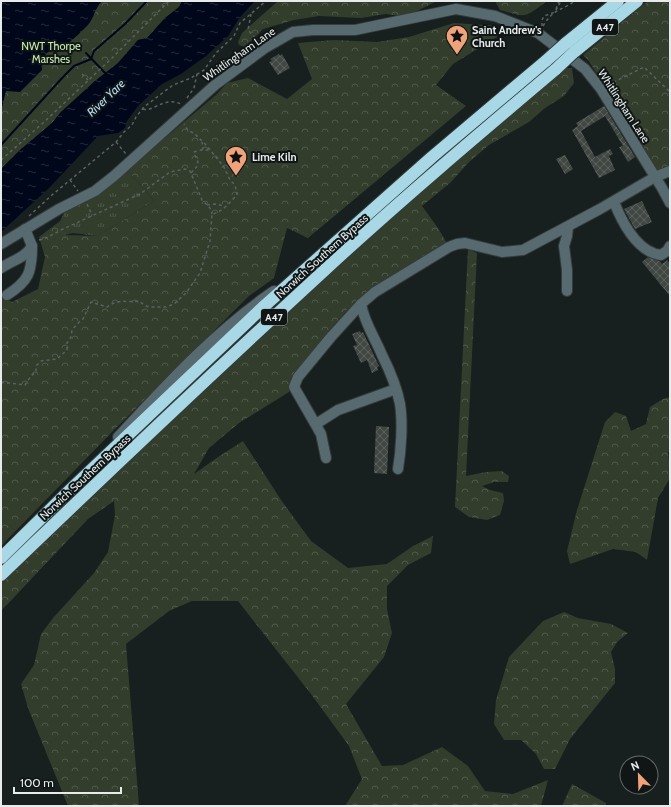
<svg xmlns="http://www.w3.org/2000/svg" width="671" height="807" viewBox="0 0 671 807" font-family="Cabin,sans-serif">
  <defs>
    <pattern id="grass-tufts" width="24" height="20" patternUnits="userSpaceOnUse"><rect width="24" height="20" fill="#333d2c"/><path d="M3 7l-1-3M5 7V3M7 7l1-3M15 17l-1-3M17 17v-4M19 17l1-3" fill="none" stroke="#51594b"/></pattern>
    <pattern id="forest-crowns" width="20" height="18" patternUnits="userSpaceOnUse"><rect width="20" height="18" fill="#333d2c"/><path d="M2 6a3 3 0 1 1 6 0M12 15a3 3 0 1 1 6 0" fill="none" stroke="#51594b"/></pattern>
    <pattern id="water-ripples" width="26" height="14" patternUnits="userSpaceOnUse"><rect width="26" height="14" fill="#00071b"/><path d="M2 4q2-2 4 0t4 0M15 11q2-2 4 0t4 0" fill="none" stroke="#252b3c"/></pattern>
    <pattern id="building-cross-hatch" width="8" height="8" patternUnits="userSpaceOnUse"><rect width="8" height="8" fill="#414743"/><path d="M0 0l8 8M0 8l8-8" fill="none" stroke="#5c625e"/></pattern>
  </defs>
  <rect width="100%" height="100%" fill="#181f1f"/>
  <!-- grass -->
  <path fill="url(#grass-tufts)" d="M127,170L154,201L97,236L73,233L64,235L60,221L65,211C90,199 107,189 127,170Z"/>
  <!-- forest -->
  <g fill="url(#forest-crowns)">
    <path d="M1,1H182L179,7L165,18L147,38L138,40L118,63L95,81L61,112L52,123L20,150L1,169Z"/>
    <path d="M278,1H437L417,11L400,16L386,14L361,18L319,16L294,20L263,29L245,47L239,45L238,42L242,33Z"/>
    <path d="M495,1H547C524,18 527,18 500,10Z"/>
    <path d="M648,1H670V167L665,170H656L649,163L601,80L588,60L583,55Z"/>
    <path d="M454,23L497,26V37L453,64L436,85L466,106L308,238L287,228L274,278L249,296L111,433L1,546V296L12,302L38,289L45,257L39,237L60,221L65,235L97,236L154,201L127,170L217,94L227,83L248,78L287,99L312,79L298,43L334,40L377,42L409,37Z"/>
    <path d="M560,68H572L574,83L564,96L545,108L529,122L489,145L469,162L450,183L422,206L438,228L449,247L366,300L348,309L322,339L294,378L289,392L239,423L209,448L194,474L218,457L243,441L281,500L311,541L348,568L387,564L413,546L433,536L431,553L408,565L387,586V609L392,633L384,657L346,704L382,766L403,765L442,747L468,766L485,791L513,794L548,780L541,806H345L362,779L349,746L311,694L238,601H192L169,611L126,644L139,806H68L28,708L21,684L34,665L41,634L53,618L94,573L108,552L115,515L114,501L88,519L1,611V584L4,579L331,268Z"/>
    <path d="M468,249L477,253L466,476L486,472L502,471L509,476L508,482H494L482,486L490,490L503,493L504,501L500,515L487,520L469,517L455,507Z"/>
    <path d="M670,397V448L668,453L670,469L669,480L658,498L647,560L636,552L613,549L570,564L567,551L577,510L605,422L615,412L626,416L631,431L646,424L650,407L663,399Z"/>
    <path d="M564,612L578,618L611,624L628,633L617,642L611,652L615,669V683L570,739L555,769H544L536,754L521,740H504L494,724L496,700L509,657L543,621Z"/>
    <path d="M572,784L606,803V806H562Z"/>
  </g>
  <!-- water -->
  <g fill="url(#water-ripples)">
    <path d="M1,1H102C95,8 94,18 88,25C82,31 74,39 67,44C53,54 43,45 42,70L20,92L6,91L1,111Z"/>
    <path d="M182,1H255L240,17L228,36L206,56L181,74L162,84L138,106L127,121L125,128L118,133L98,136L49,188L1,232V169L20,150L52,123L61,112L95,81L118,63L138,40L147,38L165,18L179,7Z"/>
  </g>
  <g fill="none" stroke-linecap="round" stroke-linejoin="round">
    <!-- stream -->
    <g stroke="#00071b" stroke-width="2">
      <path d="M86,53L107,75"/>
      <path d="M1,145L63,77L74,66L91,59L94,51L125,24L147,1"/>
    </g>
  </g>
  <!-- building -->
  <g fill="url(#building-cross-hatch)">
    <path d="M279,54L280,56L282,54L290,68L278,75L269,62L272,61L270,59Z"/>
    <path d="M604,106L635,157L628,162L619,147L623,146L605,116L581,131L595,157L610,149L613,154L609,156L615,170L599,178L572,130L578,126L576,123Z"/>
    <path d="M565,155L573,169L565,174L556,159Z"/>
    <path d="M642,201L652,222L635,229L624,209Z"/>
    <path d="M648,257L660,261L662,264L667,260L670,264V296L642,262Z"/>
    <path d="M360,331L361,333L363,332L379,366L377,367L378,370L372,373L367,360L361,363L353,346L357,345L352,334Z"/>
    <path d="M376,426L389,427L387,474L374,473Z"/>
  </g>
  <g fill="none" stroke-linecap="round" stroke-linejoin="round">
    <!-- minor casing -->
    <g stroke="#353c3c" stroke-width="12">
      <g id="minor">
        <path d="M614,202C622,222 637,252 661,255L667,251L670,246"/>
        <path d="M1,244L59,209L95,191L114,176L215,85L265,48L293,32L313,30H355L456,9L495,16L538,33L585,69L601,89L662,188L670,203"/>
        <path d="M1,268C13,260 25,258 32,246L25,229"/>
        <path d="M567,291V270L564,246L567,236L568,227"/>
        <path d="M7,295C29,281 32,272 32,246"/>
        <path d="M316,424L338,410L396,389"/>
        <path d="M118,437C166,385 215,331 274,291"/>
        <path d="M326,458L321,434L294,387L298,377L331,337L361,304"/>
        <path d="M398,469C401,451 403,423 400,404C397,388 390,371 382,355C375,338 364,322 361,304L375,292L449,247L457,244L465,243L502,252L523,250L600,209L655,177L670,171"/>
      </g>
    </g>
    <!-- highway casing -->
    <g stroke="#353c3c" stroke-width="14">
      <g id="highway">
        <path d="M565,44L618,1"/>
        <path d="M574,52L637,1"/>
        <path d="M1,558L70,490L262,308L432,157L547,60"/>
        <path d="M1,575C109,471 218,368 328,267C402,199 479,134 556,69"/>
      </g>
    </g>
    <!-- path -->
    <g stroke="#5b6161" stroke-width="1.5" stroke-dasharray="3 3" stroke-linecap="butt">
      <path d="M556,9L559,1"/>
      <path d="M251,14L248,30L259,42"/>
      <path d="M542,26V20L544,16L555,12L561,1"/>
      <path d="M543,26C554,8 561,11 575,1"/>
      <path d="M82,74L88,80"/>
      <path d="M608,85L644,67L670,92"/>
      <path d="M187,98L194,88L197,74"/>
      <path d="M143,109L147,110C159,106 168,98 181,104"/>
      <path d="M116,142L126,154"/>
      <path d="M202,150L203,148L202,142"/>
      <path d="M1,160L43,123L112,58L169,1"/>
      <path d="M191,173C199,165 200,163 194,154V152L202,150H210"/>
      <path d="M70,180L78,191"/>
      <path d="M87,204L92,215"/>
      <path d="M207,205L215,204L224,206"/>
      <path d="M29,216L52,195L116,142L124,132L132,125L136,117L144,107L173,85L191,78L204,70L216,53L234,36L240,23L266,1"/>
      <path d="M39,240L46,238L63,229L140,194L170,172L185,169L190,171L202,200L210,208L212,214"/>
      <path d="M1,382L25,385L31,376L36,372V366L41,361L57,359L67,350V343L71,337L72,330L77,324L83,319L91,302L107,307C119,298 127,303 139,301L144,305L149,307H166L174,304L186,293L200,273L210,241L212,214C220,214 233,200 237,194L235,185L230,180L224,167L206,145L196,135L187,129L184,124"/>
    </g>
    <!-- minor -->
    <use href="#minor" stroke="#576a70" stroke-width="10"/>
    <!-- highway -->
    <use href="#highway" stroke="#a8d7e6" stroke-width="12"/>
    <!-- highway-bridge casing -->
    <g stroke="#353c3c" stroke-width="14" stroke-linecap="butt">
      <g id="highway-bridge">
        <path d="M547,60L565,44"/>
        <path d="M556,69L574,52"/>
      </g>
    </g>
    <!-- highway-bridge -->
    <use href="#highway-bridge" stroke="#a8d7e6" stroke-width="12"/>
  </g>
  <!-- icons -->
  <defs>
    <g id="sight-pin" transform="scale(1.15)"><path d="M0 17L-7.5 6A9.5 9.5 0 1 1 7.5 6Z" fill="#f0a27a" stroke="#0f1615"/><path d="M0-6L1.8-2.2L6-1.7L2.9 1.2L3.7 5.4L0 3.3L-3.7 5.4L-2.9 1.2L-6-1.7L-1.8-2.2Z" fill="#111"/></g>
  </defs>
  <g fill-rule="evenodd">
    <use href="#sight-pin" x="457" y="36"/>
    <use href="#sight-pin" x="236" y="157"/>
  </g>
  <g text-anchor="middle" stroke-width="4" stroke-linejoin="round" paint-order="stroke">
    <!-- shield labels -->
    <g fill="#0f1615" stroke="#a6abab" stroke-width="1">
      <rect x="592" y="19" width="26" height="16" rx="3"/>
      <rect x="261" y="309" width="26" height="16" rx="3"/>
    </g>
    <g font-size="10" font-weight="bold" fill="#e7ebeb">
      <text x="605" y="31">A47</text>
      <text x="274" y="321">A47</text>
    </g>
    <!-- poi labels -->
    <g font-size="11" font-weight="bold" fill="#e7ebeb" stroke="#0f1615" text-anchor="start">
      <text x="472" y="34">Saint Andrew's<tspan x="472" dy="13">Church</tspan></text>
      <text x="252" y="161">Lime Kiln</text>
    </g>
    <!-- park labels -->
    <g font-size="11" fill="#caecb4" stroke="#0f1615">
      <text x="51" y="50">NWT Thorpe<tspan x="51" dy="13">Marshes</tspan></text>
    </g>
    <!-- street labels -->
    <g font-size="11" fill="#e7ebeb" stroke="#0f1615">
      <text transform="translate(239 54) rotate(-35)" y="4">Whitlingham Lane</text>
      <text transform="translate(624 106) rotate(57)" y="4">Whitlingham Lane</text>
      <text transform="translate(322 256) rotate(-42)" y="4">Norwich Southern Bypass</text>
      <text transform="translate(85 477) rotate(-43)" y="4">Norwich Southern Bypass</text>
    </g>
    <!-- water labels -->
    <g font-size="12" font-style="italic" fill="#bcd9f5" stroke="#0f1615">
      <text transform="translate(106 98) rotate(-44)" y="4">River Yare</text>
    </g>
  </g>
  <!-- border -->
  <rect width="671" height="807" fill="none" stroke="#e7ebeb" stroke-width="4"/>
  <!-- north arrow -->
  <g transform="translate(639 775) rotate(337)"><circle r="19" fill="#0f1615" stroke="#656b6b"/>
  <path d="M0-3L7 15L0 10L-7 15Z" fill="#f0a27a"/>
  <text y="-6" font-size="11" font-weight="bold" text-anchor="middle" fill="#e7ebeb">N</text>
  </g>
  <!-- scale -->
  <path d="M14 787v6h107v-6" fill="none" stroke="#e7ebeb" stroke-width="2"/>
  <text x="20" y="787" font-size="12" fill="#e7ebeb" stroke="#0f1615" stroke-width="3" paint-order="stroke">100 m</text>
</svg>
